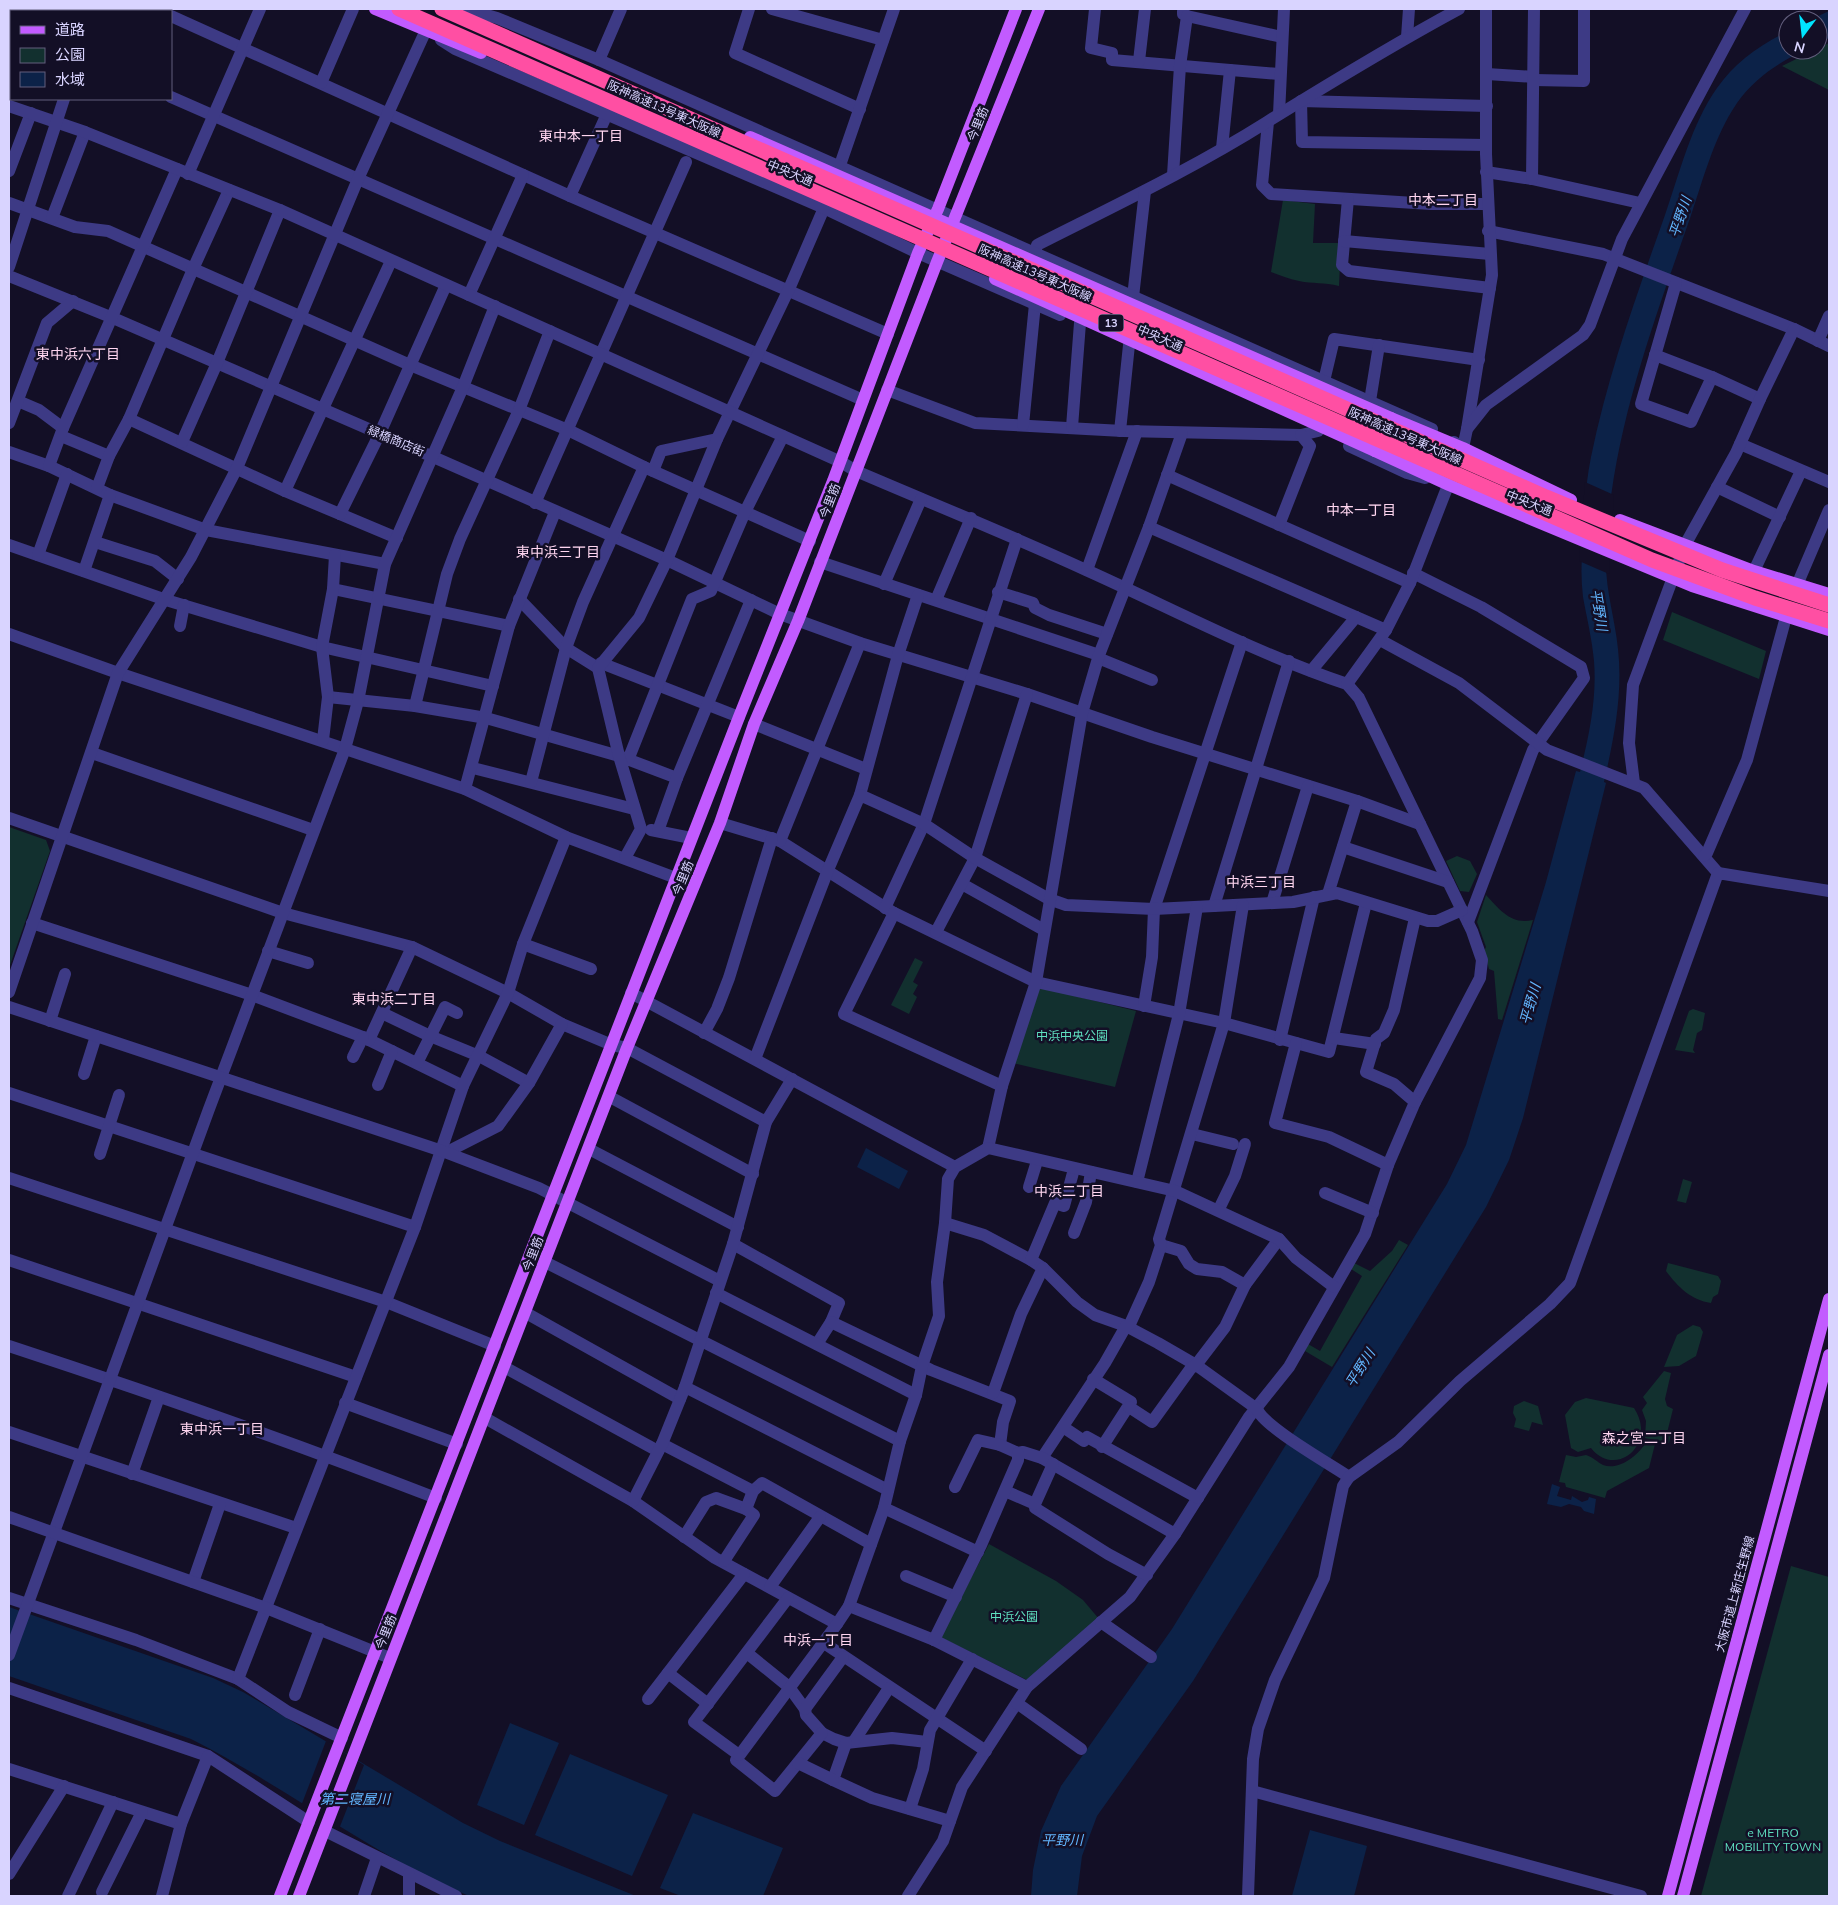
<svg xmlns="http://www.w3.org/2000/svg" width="1838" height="1905" viewBox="0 0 1838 1905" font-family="Mulish,'Noto Sans JP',sans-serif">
  <rect width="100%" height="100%" fill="#130f26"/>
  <!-- green -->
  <g fill="#12302f">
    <path d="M1829,43V90L1782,66Z"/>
    <path d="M1283,200L1315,204L1313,243H1341L1339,286C1324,282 1313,284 1299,281C1289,279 1280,275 1271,272Z"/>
    <path d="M1672,612L1766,651L1759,679L1663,640Z"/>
    <path d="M9,827L46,840L50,851L9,968Z"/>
    <path d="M1457,856L1470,861L1477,874L1469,892L1460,891L1446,861Z"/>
    <path d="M1486,895C1500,910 1511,925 1533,920L1502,1020L1498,1019L1494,971L1489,969L1484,951L1486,947L1477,922Z"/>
    <path d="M915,958L923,962L913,982L918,985L913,994L917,997L909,1014L891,1005Z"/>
    <path d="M1039,987L1136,1011L1115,1087L1013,1063Z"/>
    <path d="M1693,1009L1705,1013L1702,1030L1697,1033L1693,1050L1695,1053L1675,1050L1689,1011Z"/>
    <path d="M1683,1179L1692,1182L1686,1203L1677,1201Z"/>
    <path d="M1399,1240L1408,1245L1332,1367L1305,1351L1308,1344L1320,1351L1362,1276L1351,1269L1354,1263L1370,1271L1392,1251Z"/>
    <path d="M1668,1263L1718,1276L1721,1281L1718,1294L1713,1297L1711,1303C1691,1300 1678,1287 1666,1271Z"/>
    <path d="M1693,1325L1700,1327L1703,1332L1696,1356L1679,1366L1664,1367L1677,1335Z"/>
    <path d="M1664,1371L1671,1373L1665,1399L1667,1406L1673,1409L1667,1433L1671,1434L1669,1443L1645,1438L1646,1421L1642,1410L1647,1403L1643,1397Z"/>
    <path d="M1586,1398L1634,1408C1658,1445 1615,1479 1591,1448L1578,1452L1571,1448L1565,1415L1575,1402Z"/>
    <path d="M1524,1401L1538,1406L1543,1425L1532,1422L1529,1431L1514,1427L1516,1419L1513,1413L1514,1406Z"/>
    <path d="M1646,1442L1655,1444L1649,1468L1607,1491L1605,1498L1566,1487L1565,1483L1559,1482L1566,1455L1576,1457L1586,1455C1593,1457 1597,1462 1603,1465C1619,1471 1639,1455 1646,1442Z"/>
    <path d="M989,1544L1056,1581L1083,1600L1099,1619L1027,1680L940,1637Z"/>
    <path d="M1791,1566L1829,1577V1896H1701Z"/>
  </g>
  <!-- water -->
  <g fill="#0c2248">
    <path d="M1829,11V38L1818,43V20H1810Z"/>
    <path d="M1788,31V50H1805C1778,63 1755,78 1737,103C1713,138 1702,184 1688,224C1650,332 1609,443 1606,558C1605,589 1615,618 1618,649C1623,694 1614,738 1604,782L1606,783L1523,1118L1509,1160L1486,1207L1193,1681L1097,1816L1082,1856L1077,1896H1031L1033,1870L1041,1831L1061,1786L1172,1629L1447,1184L1466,1145L1546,882L1576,771L1580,772C1589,736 1597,699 1594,661C1592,639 1587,619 1583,597C1581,580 1581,563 1583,545C1584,516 1585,486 1591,457C1608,374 1637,294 1665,215C1680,172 1691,125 1717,88C1735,62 1760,45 1788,31Z"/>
    <path d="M866,1148L908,1171L899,1189L857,1167Z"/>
    <path d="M1552,1484L1560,1487L1557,1496L1571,1500L1572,1496L1582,1502L1588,1500L1589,1497L1596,1499L1594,1514L1584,1511L1581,1507L1569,1504L1561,1507L1547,1504Z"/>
    <path d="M9,1607L213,1678L243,1692L463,1823L500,1841L636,1896H469C371,1854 286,1787 191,1739L9,1676Z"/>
    <path d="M510,1723L559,1743L524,1825L477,1805Z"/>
    <path d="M570,1754L668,1795L632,1876L535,1835Z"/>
    <path d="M693,1813L783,1848L763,1896H681L660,1888Z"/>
    <path d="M1310,1830L1367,1846L1354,1896H1292Z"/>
  </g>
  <!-- pier -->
  <g fill="#130f26">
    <path d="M1585,482L1614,495L1609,574L1579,561Z"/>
    <path d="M326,1741L364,1765L339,1829L301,1806Z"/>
  </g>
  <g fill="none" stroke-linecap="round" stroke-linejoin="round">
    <!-- minor -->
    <g stroke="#3d3a85" stroke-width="12">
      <path d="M155,9L161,11"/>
      <path d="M749,9L735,53L860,109"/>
      <path d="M772,9L883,40"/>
      <path d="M1095,9L1091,48L1112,53V60L1279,74"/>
      <path d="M1183,11V14L1187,16L1282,37"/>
      <path d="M171,16L570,196L888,334"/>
      <path d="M1407,37L1409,9"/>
      <path d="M599,60L621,9"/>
      <path d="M9,61L11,62"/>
      <path d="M1139,61L1145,9"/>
      <path d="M1487,74L1534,77"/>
      <path d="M1534,80L1584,81V9"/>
      <path d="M321,83L353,9"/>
      <path d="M171,97L863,400"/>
      <path d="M1279,114L1284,9"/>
      <path d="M1268,122L1262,185L1271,194L1431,204H1488"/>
      <path d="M1486,145L1302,142L1301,101L1487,106"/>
      <path d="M1222,148L1230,70"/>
      <path d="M839,168L894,9"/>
      <path d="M9,171L31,113"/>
      <path d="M1486,172L1532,179L1640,203"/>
      <path d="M188,174L260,9"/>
      <path d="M1173,175L1180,66L1187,16"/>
      <path d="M1532,179L1534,9"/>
      <path d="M570,196L607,114"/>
      <path d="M1348,199L1342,265L1349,271L1490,288"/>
      <path d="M9,203L75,227L108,231L410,365L568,430L644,467L810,541"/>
      <path d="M52,218L85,132"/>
      <path d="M1488,231L1603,254L1794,329L1829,346"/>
      <path d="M1344,241L1490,254"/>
      <path d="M1035,254L1037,245C1114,206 1194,168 1267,122C1330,83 1394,44 1459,9"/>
      <path d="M9,276L113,318L431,456L667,560L780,614L860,643L1027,694L1152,737L1357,801L1420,824"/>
      <path d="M1676,283L1641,404L1691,422L1712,377"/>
      <path d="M469,295L523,175"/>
      <path d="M1133,297L1145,191"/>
      <path d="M1818,341L1829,316"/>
      <path d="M1655,355L1712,377L1760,399"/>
      <path d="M1324,381L1334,339L1479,360"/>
      <path d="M887,390L975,423L1123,431L1301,435L1318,431"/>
      <path d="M18,401L39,410L63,428"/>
      <path d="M1370,401L1379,345"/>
      <path d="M129,419L285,491L397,538"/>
      <path d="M9,423L47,323L73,301"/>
      <path d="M1023,425L1035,304"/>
      <path d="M1072,427L1080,323"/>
      <path d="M1467,429L1492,275L1486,154V9"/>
      <path d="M1120,431L1129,345"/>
      <path d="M61,436L109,456"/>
      <path d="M182,442L217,363L280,210"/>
      <path d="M1740,444L1829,482"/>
      <path d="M9,452L49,466L110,495L206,530L385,564"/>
      <path d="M841,462L856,471C933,504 1010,535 1086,570C1173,609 1257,654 1347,684L1359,698L1472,931L1482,960L1480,978L1415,1102L1388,1165L1365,1234L1289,1367L1249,1417L1175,1534L1130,1597L1027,1687L962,1787L943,1841L908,1896"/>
      <path d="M49,466L63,428L177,169"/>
      <path d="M653,471L661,451L717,439"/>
      <path d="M1167,475L1410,583"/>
      <path d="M1717,487L1780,517"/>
      <path d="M97,488L109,456L129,419L193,269L229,190"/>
      <path d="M285,491L391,261"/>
      <path d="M535,503L686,162"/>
      <path d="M340,514L380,433L446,285"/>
      <path d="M1279,525L1310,446L1301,435"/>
      <path d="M1149,527L1386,630"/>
      <path d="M95,542L155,561L178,579"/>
      <path d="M9,545L166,600L322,647L493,686"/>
      <path d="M38,555L67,474"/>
      <path d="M820,562L1099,655"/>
      <path d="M1087,570L1137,431"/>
      <path d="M84,571L110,495"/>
      <path d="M1754,571L1801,471"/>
      <path d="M1413,573L1481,607L1581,667L1584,678L1533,750L1468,922"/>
      <path d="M884,584L921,499"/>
      <path d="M1797,585L1829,510"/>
      <path d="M333,589L509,626"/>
      <path d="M998,592L1033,603L1035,608L1049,615L1107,634"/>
      <path d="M519,599L566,648L598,668"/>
      <path d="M936,600L971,518"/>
      <path d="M180,626L184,605"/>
      <path d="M9,634L118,673L465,789L566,837L676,878"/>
      <path d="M1380,640L1459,683L1547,750L1644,788L1718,873"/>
      <path d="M1098,658L1152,680"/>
      <path d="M601,663L739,717"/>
      <path d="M1311,671L1356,617"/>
      <path d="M1347,684L1386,630L1410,583L1452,475"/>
      <path d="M328,697L415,706L486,718L619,756L677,778"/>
      <path d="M415,706L447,574L460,539L519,410L550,331"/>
      <path d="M754,724L866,769"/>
      <path d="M323,740L328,697L322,647L333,589L335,555"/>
      <path d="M92,753L313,830"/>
      <path d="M628,760L692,599L711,591L745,512L783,436"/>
      <path d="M473,768L634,809"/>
      <path d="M531,782L566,648L583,602L644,467"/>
      <path d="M1634,783L1629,743L1633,685L1685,545L1736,453L1760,399L1794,329"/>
      <path d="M465,789L509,626L555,512"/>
      <path d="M860,795L898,655L918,595"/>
      <path d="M9,818L283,913L412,947L508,993L562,1024L612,1045L627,1048L766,1122"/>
      <path d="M720,823L780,841L894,913L1036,982L1224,1023L1329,1052L1366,903"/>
      <path d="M651,830L691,838"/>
      <path d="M658,831L677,778L751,600"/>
      <path d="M780,841L860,643"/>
      <path d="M1343,847L1448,882"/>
      <path d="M1704,856L1707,853L1747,760L1786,617"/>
      <path d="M625,858L641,829L619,756L598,668L639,618L667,560L717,439L789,289L824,208"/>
      <path d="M962,884L1044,930"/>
      <path d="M1328,894L1357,801"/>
      <path d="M1272,903L1308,786"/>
      <path d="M1214,906L1289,661"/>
      <path d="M885,908L924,824L1017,539"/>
      <path d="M894,913L844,1014L1002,1086"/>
      <path d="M32,923L252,995L363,1037L463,1086"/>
      <path d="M936,932L975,858L1027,694"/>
      <path d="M523,944L591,969"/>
      <path d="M268,951L308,963"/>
      <path d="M9,992L118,673L191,557L237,468L358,179L426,30"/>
      <path d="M631,993L955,1167"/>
      <path d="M1144,1006L1152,957L1154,909L1242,642"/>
      <path d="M382,1013L430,1036L479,1056L529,1083"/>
      <path d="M50,1021L65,974"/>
      <path d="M704,1033L717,1009L729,978L772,838"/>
      <path d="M1334,1038L1375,1044"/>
      <path d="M369,1040L412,947"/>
      <path d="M1280,1040L1314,897"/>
      <path d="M1296,1043L1275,1123L1329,1137L1388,1165"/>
      <path d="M353,1057L363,1037"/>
      <path d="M755,1059L828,870L860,795L924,824L975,858L1049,899L1066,905L1154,909L1214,906L1293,902L1337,893L1428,921H1437L1462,910"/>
      <path d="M417,1063L445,1007L457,1013"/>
      <path d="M84,1074L96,1036"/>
      <path d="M378,1085L392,1051"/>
      <path d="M9,1093L415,1227"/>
      <path d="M610,1097L753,1174"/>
      <path d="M1415,1102L1394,1084L1366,1072L1376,1039L1384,1033L1394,1010L1415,918"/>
      <path d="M1192,1134L1233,1144"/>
      <path d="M988,1148L1002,1086L1036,982L1082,713L1099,655L1149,527L1182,433"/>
      <path d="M589,1149L738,1227"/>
      <path d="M447,1152L498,1126L529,1083L562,1024"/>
      <path d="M100,1154L119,1095"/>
      <path d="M9,1178L386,1302L495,1346"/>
      <path d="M1137,1182L1179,1014L1197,907"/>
      <path d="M1029,1187L1037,1161"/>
      <path d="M1325,1193L1373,1213"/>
      <path d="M568,1203L720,1281"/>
      <path d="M1219,1209L1235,1176L1245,1144"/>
      <path d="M945,1223L984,1235L1031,1260L1043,1268L1077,1302L1095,1315L1126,1326L1158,1343L1196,1365L1257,1409C1264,1427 1330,1464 1349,1477"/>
      <path d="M1074,1233L1086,1202L1091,1172"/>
      <path d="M733,1244L839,1303L831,1322L817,1344"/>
      <path d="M1161,1245L1181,1251L1189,1264L1197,1269L1222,1272L1245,1285"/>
      <path d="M9,1260L356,1377"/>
      <path d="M1031,1260L1055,1203L1064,1206L1074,1169"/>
      <path d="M545,1262L900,1441"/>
      <path d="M716,1293L916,1395"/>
      <path d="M526,1313L680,1399"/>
      <path d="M831,1322L931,1370L1010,1401L1003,1422L1000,1445"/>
      <path d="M9,1346C152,1393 295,1443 436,1498"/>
      <path d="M504,1367L658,1451"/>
      <path d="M1093,1379L1131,1402L1102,1447"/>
      <path d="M685,1387L888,1490"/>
      <path d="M993,1393L1021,1314L1043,1268"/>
      <path d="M345,1403L457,1444"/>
      <path d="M1129,1407L1152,1422L1191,1368L1196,1365L1225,1327L1245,1285L1279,1239"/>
      <path d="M485,1418L633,1501L715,1558L837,1624"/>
      <path d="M1063,1427L1084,1441L1087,1437L1198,1498"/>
      <path d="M9,1432L296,1528"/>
      <path d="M662,1444L753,1491L762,1483L871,1544"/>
      <path d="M1042,1458L1105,1363L1126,1326L1130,1324L1149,1282L1161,1245L1159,1239L1224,1023L1243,905"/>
      <path d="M132,1474L159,1397"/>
      <path d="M955,1487L978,1440L1000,1445L1018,1453L1023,1452L1042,1458L1175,1534"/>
      <path d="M1005,1491L1035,1504V1508L1108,1554L1147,1575"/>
      <path d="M633,1501L662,1444L685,1387L733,1244L766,1122L792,1079"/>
      <path d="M1035,1504L1053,1464"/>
      <path d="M884,1508L978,1552"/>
      <path d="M684,1537L706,1502L716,1498L746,1509"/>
      <path d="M724,1561L754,1515L746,1509L753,1491"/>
      <path d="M906,1576L956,1597"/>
      <path d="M193,1582L220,1504"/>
      <path d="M770,1587L820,1517"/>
      <path d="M9,1598L136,1640L238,1679L288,1712L342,1738"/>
      <path d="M849,1606L934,1640L1027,1687"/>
      <path d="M1101,1622L1151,1657"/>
      <path d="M934,1640L981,1545L1018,1460V1453"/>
      <path d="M824,1643L986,1751"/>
      <path d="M747,1653L789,1687L805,1709L806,1715L822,1733L834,1739L846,1743L892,1738L927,1742"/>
      <path d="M9,1655L209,1109L345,749L358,701L385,564L463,387L495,306"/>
      <path d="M668,1673L708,1704"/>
      <path d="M238,1679L415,1227L463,1086L508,993L523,944L566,837"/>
      <path d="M9,1688L208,1756L309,1822"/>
      <path d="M295,1695L320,1629"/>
      <path d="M648,1699L744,1574"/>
      <path d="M1017,1703L1081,1749"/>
      <path d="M805,1709L843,1657"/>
      <path d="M822,1733L775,1791L736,1760L837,1624L849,1606L884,1508L900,1441L916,1395L922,1366L939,1316L937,1282L945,1223L948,1179L955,1167L988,1148L1175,1191L1279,1239L1296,1258L1334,1287"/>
      <path d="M854,1741L889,1688"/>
      <path d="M846,1743L833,1780L872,1798L950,1821"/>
      <path d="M739,1755L694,1722L788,1598"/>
      <path d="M798,1763L833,1780"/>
      <path d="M9,1769L181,1824"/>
      <path d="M910,1809L923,1769L930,1730L972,1659"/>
      <path d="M325,1831L456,1896"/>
      <path d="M9,1874L64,1786"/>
      <path d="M102,1892L142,1812"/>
      <path d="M68,1896L113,1802"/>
      <path d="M162,1896L181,1824L208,1756"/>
      <path d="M364,1896L377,1858"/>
      <path d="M409,1896V1874"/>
    </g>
    <!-- tertiary -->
    <g stroke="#3d3a85" stroke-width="12">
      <path d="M466,9L497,18L599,60L1432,429"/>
      <path d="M101,11L102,9"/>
      <path d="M441,40L455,49L824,208L918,253L1060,315"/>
      <path d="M9,106L85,132L280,210L841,462"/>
      <path d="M9,267L64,99"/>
      <path d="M1454,442L1463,448L1467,429L1486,405L1583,335L1590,325L1622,239L1745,9"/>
      <path d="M1349,446L1407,473L1425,478"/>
      <path d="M9,1007L442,1151L539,1188L568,1203"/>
      <path d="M9,1517L266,1608L390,1658"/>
      <path d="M1252,1791L1641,1896"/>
      <path d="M1248,1896L1253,1759L1258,1729L1275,1680L1324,1578L1343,1486L1349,1477L1398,1442L1460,1381L1550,1304L1570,1283L1718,873L1829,891"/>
    </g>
    <!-- primary -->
    <g stroke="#c25bff" stroke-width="12">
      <path d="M375,9L481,53"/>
      <path d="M1391,418L1463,448L1571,500"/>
      <path d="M1375,451L1449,485L1692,586L1829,630"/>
      <path d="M1620,520L1754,571L1829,594"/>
      <path d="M280,1896L739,717L833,481L918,253L938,209L1016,9"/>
      <path d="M299,1896L627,1048L720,823L754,724L798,621L937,262L1039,9"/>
      <path d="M1668,1896L1829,1299"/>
      <path d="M1683,1896L1829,1355"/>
    </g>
    <!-- primary-bridge -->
    <g stroke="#c25bff" stroke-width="12">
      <path d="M750,137L1391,418"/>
      <path d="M995,279L1375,451"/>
    </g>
    <!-- motorway-bridge -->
    <g stroke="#ff4fa3" stroke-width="15">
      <path d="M399,9L1652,560L1755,598L1829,621"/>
      <path d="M442,9L1546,497L1722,570L1829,605"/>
    </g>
  </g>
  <g text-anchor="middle" stroke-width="5" stroke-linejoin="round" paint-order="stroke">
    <!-- shield labels -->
    <rect fill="#130f26" stroke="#9e99be" stroke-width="1" x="1098.5" y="314.5" width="25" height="17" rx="4"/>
    <g font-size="11" font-weight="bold" fill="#d9d4ff">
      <text x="1111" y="327">13</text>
    </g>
    <!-- street labels -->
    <g font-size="12" fill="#d9d4ff" stroke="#130f26">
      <text transform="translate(664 109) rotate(24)" y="4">阪神高速13号東大阪線</text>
      <text transform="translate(978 124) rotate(-68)" y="4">今里筋</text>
      <text transform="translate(790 173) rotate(23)" y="4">中央大通</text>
      <text transform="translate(1035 273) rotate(24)" y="4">阪神高速13号東大阪線</text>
      <text transform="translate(1160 338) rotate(24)" y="4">中央大通</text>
      <text transform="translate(1405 436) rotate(24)" y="4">阪神高速13号東大阪線</text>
      <text transform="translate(396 441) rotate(23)" y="4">緑橋商店街</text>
      <text transform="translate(830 501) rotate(-69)" y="4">今里筋</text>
      <text transform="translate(1529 503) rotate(22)" y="4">中央大通</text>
      <text transform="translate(683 878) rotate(-68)" y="4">今里筋</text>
      <text transform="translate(533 1254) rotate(-69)" y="4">今里筋</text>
      <text transform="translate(1735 1594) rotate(-75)" y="4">大阪市道上新庄生野線</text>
      <text transform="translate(386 1632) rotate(-68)" y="4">今里筋</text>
    </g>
    <!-- park labels -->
    <g font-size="12" fill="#5fe0c0" stroke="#130f26">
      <text x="1072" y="1040">中浜中央公園</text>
      <text x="1014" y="1621">中浜公園</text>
      <text x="1773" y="1837">e METRO<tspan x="1773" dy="14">MOBILITY TOWN</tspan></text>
    </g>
    <!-- neighbourhood labels -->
    <g font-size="14" fill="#ffd6f0" stroke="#130f26">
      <text x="581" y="141">東中本一丁目</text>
      <text x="1443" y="205">中本二丁目</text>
      <text x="78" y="359">東中浜六丁目</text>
      <text x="1361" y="515">中本一丁目</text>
      <text x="558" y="557">東中浜三丁目</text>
      <text x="1261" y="887">中浜三丁目</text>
      <text x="394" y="1004">東中浜二丁目</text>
      <text x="1069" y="1196">中浜二丁目</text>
      <text x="222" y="1434">東中浜一丁目</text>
      <text x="1644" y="1443">森之宮二丁目</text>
      <text x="818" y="1645">中浜一丁目</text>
    </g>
    <!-- water labels -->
    <g font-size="14" font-style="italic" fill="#62b6ff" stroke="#130f26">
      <text transform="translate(1680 217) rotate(-71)" y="5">平野川</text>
      <text transform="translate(1599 610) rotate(81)" y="5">平野川</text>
      <text transform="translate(1530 1004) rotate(-74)" y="5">平野川</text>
      <text transform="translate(1360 1368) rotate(-58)" y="5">平野川</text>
      <text x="355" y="1804">第二寝屋川</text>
      <text x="1062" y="1845">平野川</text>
    </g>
  </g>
  <!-- border -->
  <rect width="1838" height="1905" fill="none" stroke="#d9d4ff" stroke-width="20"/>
  <!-- legend -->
  <rect x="10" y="10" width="162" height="90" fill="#130f26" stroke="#625e7d"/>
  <rect x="20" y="26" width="25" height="8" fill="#c25bff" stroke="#625e7d"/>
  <text x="55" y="35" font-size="15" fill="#d9d4ff">道路</text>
  <rect x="20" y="48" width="25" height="15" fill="#12302f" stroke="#625e7d"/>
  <text x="55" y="60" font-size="15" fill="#d9d4ff">公園</text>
  <rect x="20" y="72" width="25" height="15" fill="#0c2248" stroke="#625e7d"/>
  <text x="55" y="85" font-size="15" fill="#d9d4ff">水域</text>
  <!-- north arrow -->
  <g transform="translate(1803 35) rotate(195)"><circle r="24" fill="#130f26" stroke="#625e7d"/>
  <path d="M0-4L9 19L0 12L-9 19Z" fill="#00e5ff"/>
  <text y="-8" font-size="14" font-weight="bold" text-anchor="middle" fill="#d9d4ff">N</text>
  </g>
</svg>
